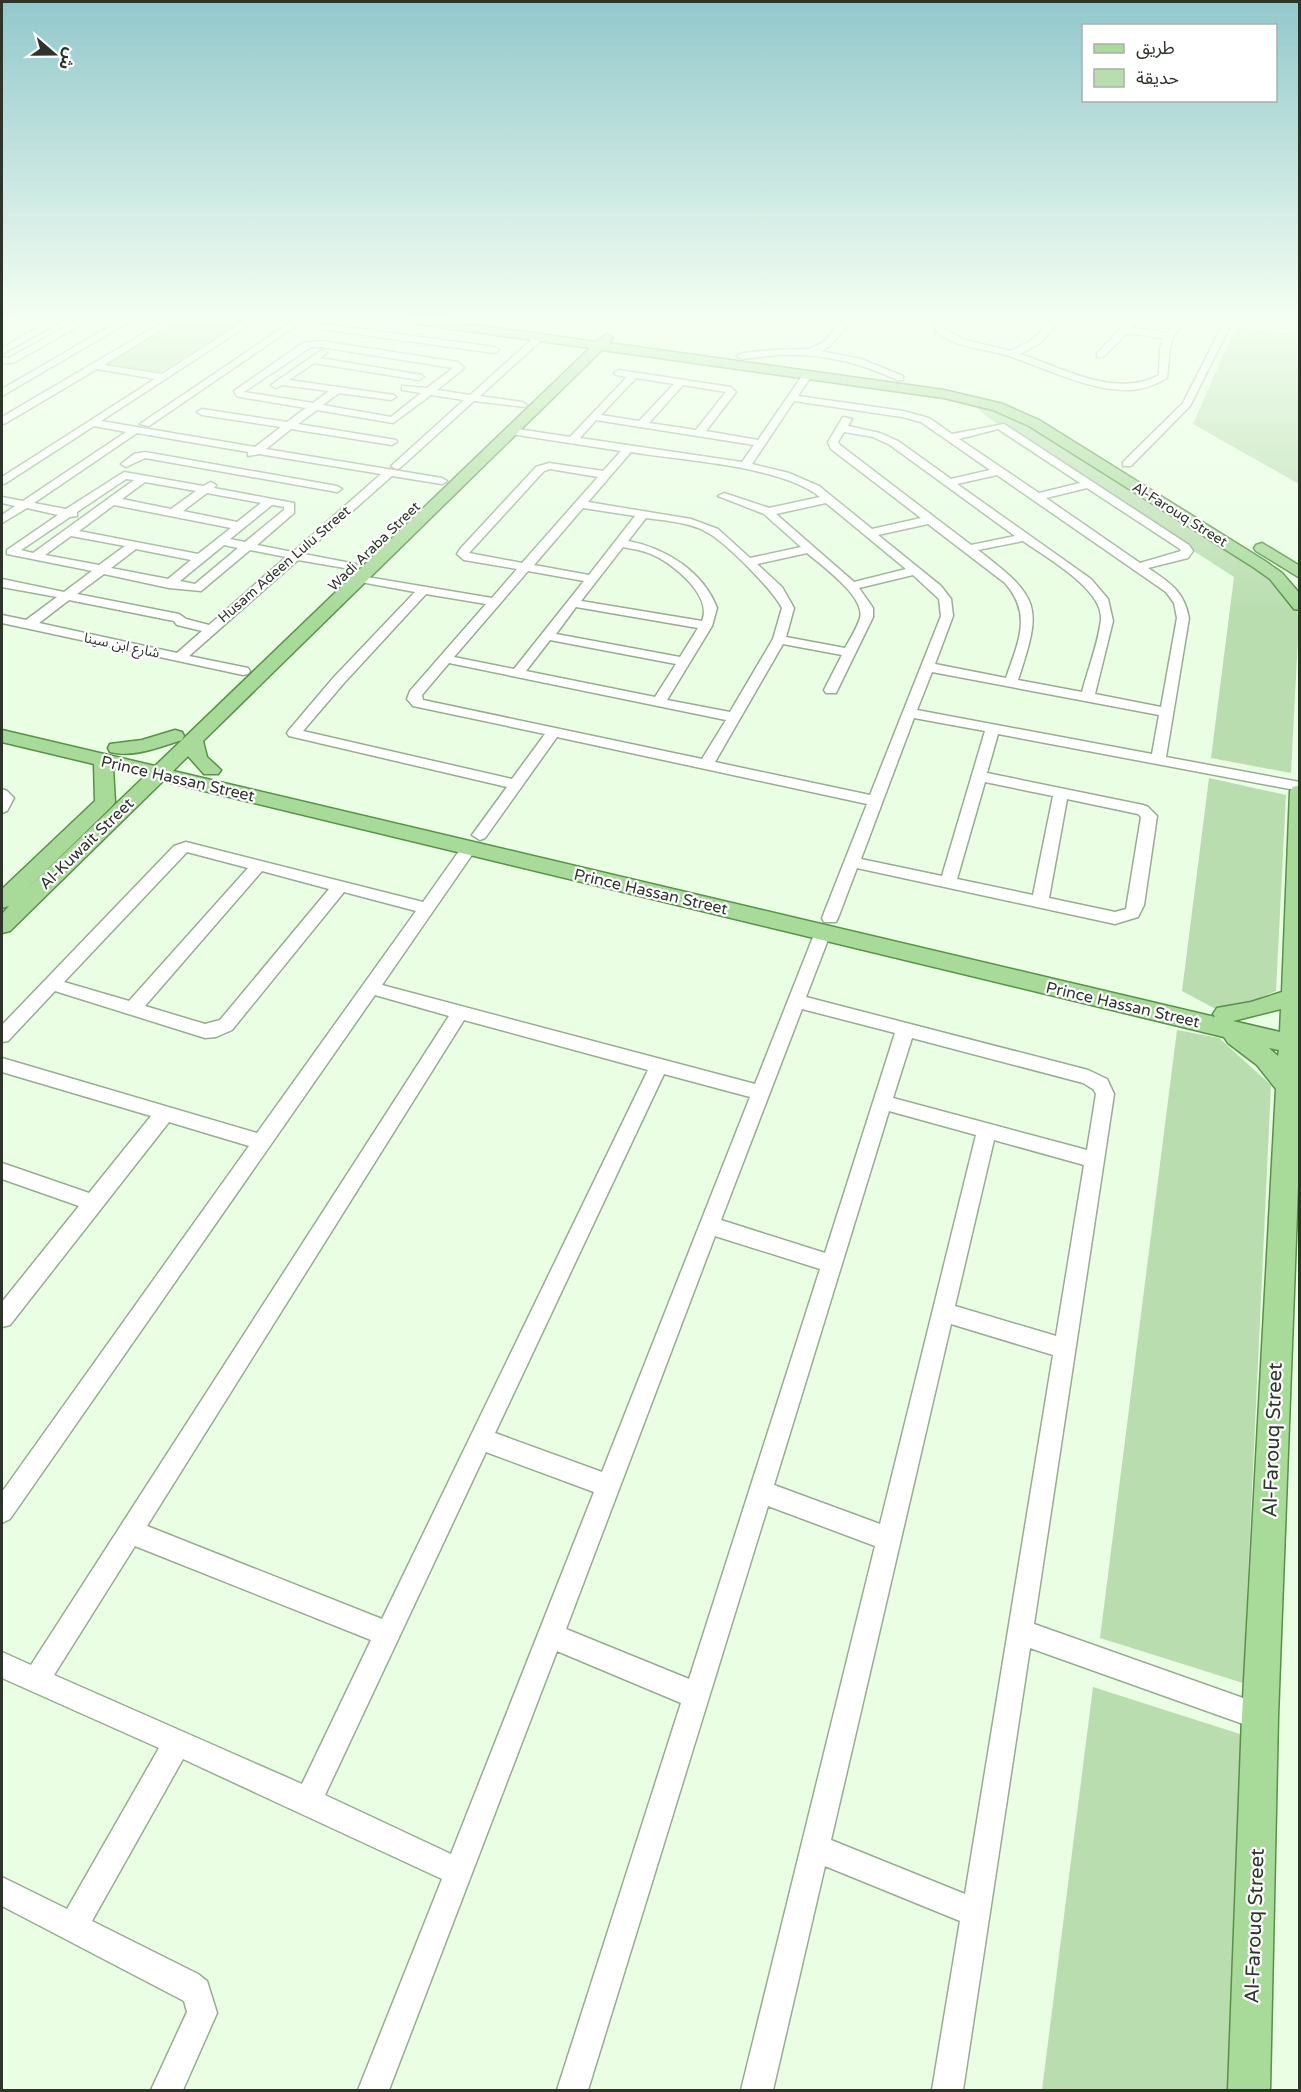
<svg xmlns="http://www.w3.org/2000/svg" width="1301" height="2092" viewBox="0 0 1301 2092" font-family="'Varela Round','Noto Sans Arabic',sans-serif">
  <rect width="100%" height="100%" fill="#e9fee3"/>
  <!-- green -->
  <g fill="#b9ddaf">
    <path d="M180,320H243L160,373L104,365Z"/>
    <path d="M1236,326L1299,336V484L1193,424Z"/>
    <path d="M963,398L1022,417L1276,576L1296,607L1299,619L1291,773L1211,758L1234,577L996,423Z"/>
    <path d="M1209,778L1286,795L1276,991L1225,1014L1182,991Z"/>
    <path d="M1177,1030L1219,1038L1271,1085L1243,1683L1100,1638Z"/>
    <path d="M1093,1687L1243,1735L1230,2090H1042Z"/>
  </g>
  <g fill="none" stroke-linecap="round" stroke-linejoin="round">
    <!-- minor casing -->
    <g stroke="#98ac93" stroke-width="3">
      <g id="minor">
        <path d="M52,320H63L2,354V348Z"/>
        <path d="M78,320H89L13,363H2V357L9,358Z"/>
        <path d="M121,320H132L2,396V389Z"/>
        <path d="M167,320H177L104,365L162,374L246,320H256L101,421L255,447L281,427L202,415L197,412L202,409L287,422L306,408L240,397L237,396L234,391L303,343L321,341L458,362L464,368L462,370L437,390L470,395L537,335L545,337L480,396L522,402L527,405L526,407L474,401L400,468L396,469L391,466L464,400L431,395L393,423L317,410L298,424L396,440L397,442L392,445L291,429L266,449L442,478L447,481L442,484L392,476L304,554L356,564V570L298,560L189,656L248,668L250,671L248,674L243,675L2,623V615L26,620L57,597L2,587V579L64,592L92,571L7,554V550L58,515L27,508L2,523V515L15,506L2,503V497L23,501L126,432L94,426L6,483L2,484V477L155,379L97,369L6,423L2,424V417ZM311,347H321L453,368L427,388L402,386V390L421,393L391,417L323,405L339,393L391,400L396,397L394,395L289,380L314,363L419,380L424,377L422,375L320,358L327,353L322,350L271,385L276,388L282,385L329,391L313,403L244,392ZM137,433L248,452V456L259,454L381,474L293,552L257,545L294,513V503L214,488L216,485L211,482L203,486L124,472L66,509L34,503ZM126,479L134,480L33,553L21,550L70,517L77,516V512ZM145,482L196,491L171,509L122,499ZM207,493L261,503L237,522L183,511ZM114,505L231,528L198,554L79,531ZM272,505L284,507V510L245,542L230,539ZM71,536L125,546L99,565L45,555ZM224,545L238,548L195,584L180,581ZM136,549L191,560L168,579L111,568ZM250,550L286,557L209,625L186,619L179,614L77,594L104,574L169,588L201,591ZM69,600L174,621L177,625L202,631L177,653L39,623Z"/>
        <path d="M294,320H304L149,426L140,424Z"/>
        <path d="M843,320H852L829,347L821,351L861,359L903,376V380H897C859,362 821,353 779,355C767,356 755,358 742,359L737,356L742,353L773,350L808,349L823,343Z"/>
        <path d="M939,320H948L943,328L965,340L1011,351L1034,339L1050,320H1060L1040,343L1020,354C1063,368 1115,399 1159,375L1160,348L1164,338L1127,333L1103,357H1097V353L1130,320H1139L1132,328L1167,333L1177,320H1186L1173,336L1170,348L1167,378C1155,385 1143,390 1128,390C1087,390 1048,369 1009,356C984,348 957,349 936,331L935,325Z"/>
        <path d="M1225,320H1233L1190,406L1131,466H1123V462L1183,403Z"/>
        <path d="M324,324L494,347L499,350L494,353L321,329L320,327Z"/>
        <path d="M619,370L731,387L736,392L706,431L758,440L804,373L807,372L812,375L798,396L903,411L929,418L952,434L1004,424L1189,545L1193,551L1188,558L1148,568C1170,583 1184,591 1189,618L1166,757L1300,782V791L998,734L987,773L1143,805L1148,807L1157,816L1144,905L1138,917L1115,924L857,868L838,918L836,922H824L822,918L867,804L557,737L485,838L480,840L472,835L507,787L289,736L287,733L289,730L334,677L415,592L355,581V575L492,598L517,569L464,560L457,554L460,549L536,467L549,463L603,471L621,451L511,434L506,431L511,428L570,437L627,377L616,375L614,373ZM636,378L674,384L639,421L601,415ZM683,385L726,392L696,430L649,423ZM794,401L902,417L921,422L990,470L951,479L898,441L880,433L848,426L852,419L843,417L828,442L831,449L921,518L872,529L819,486L789,473L752,464ZM596,420L754,445L742,462L580,438ZM998,429L1080,483L1039,493L959,439ZM844,432L873,437L890,445L1015,536L971,545L840,445L838,442ZM631,452C683,461 780,465 820,497L769,508L724,493L718,496L764,514L801,547L750,558L718,529L691,519L588,502ZM550,469L598,477L522,563L469,553L544,471ZM997,475L1166,592L1174,603L1177,618L1161,707L1095,694L1113,621L1108,599L1091,579L957,484ZM1087,488L1180,549L1181,551L1140,563L1046,498ZM826,503L906,569L854,582L776,514ZM583,508L635,516L589,575L534,565ZM646,518C666,521 692,522 710,534C728,545 773,590 782,608L773,639L730,712L667,700L712,626L717,608C703,571 665,548 628,541ZM928,524L1005,583C1033,615 1018,642 1006,678L935,664L953,616L951,599L941,586L878,535ZM1023,541C1045,557 1104,589 1101,620C1098,644 1088,669 1082,692L1018,680C1043,605 1040,598 978,550ZM623,547C633,549 642,550 651,554C673,563 713,596 702,621L581,601ZM807,553C821,565 866,597 860,618C857,628 850,639 845,648L786,637L794,608L782,587L757,564ZM528,571L584,581L514,669L454,657ZM913,575L939,599L941,616L870,795L715,762L783,644L842,655L824,690L826,693H836L873,617V608L859,588ZM426,594L486,604L410,691L407,699L413,706L545,734L512,779L303,731L344,683ZM576,607L698,628L680,657L556,634ZM550,640L676,664L655,697L526,671ZM449,663L726,720L702,759L423,700L422,695ZM932,672L1159,715L1152,754L917,710ZM914,718L985,731L942,876L861,859ZM985,782L1053,796L1033,895L957,879ZM1067,799L1138,814L1141,817L1126,909L1115,912L1049,898Z"/>
        <path d="M145,452L337,486L342,489L337,492L145,458L126,467L121,464L134,454Z"/>
        <path d="M2,789L7,791L14,798L7,811L2,813Z"/>
        <path d="M186,842L423,902L464,844H474L477,848L474,852L382,985L755,1084L815,932L817,928H829L831,932L806,997L1088,1070L1107,1079L1114,1094L1034,1624L1260,1704L1269,1708L1273,1717L1269,1726L1260,1730L1030,1648L963,2090H932L960,1921L825,1866L773,2090H741L875,1546L768,1506L588,2090H557L681,1703L557,1651L389,2090H358L442,1879L183,1759L92,1921L198,1974L207,1981L217,2013L183,2090H151L187,2012L184,2001L2,1906V1877L67,1909L159,1748L2,1678V1652L31,1665L449,1016L375,995L10,1519L2,1523V1492L249,1146L169,1122L10,1325L2,1327V1302L79,1206L2,1179V1163L89,1193L151,1116L2,1072V1058L257,1133L416,911L344,892L232,1030L216,1037L205,1038L55,991L8,1041L2,1042V1025L174,846ZM187,852L248,868L129,1001L64,982ZM262,871L329,889L220,1020L205,1024L145,1006ZM802,1009L895,1033L825,1253L721,1220ZM464,1020L648,1070L382,1619L147,1526ZM912,1038L1083,1083L1093,1089L1096,1094L1087,1150L893,1098ZM664,1074L750,1097L602,1472L495,1433ZM889,1111L976,1135L880,1524L774,1485ZM994,1140L1084,1165L1056,1336L955,1306ZM715,1236L820,1269L689,1679L566,1629ZM951,1324L1053,1355L965,1894L831,1840ZM486,1452L594,1492L451,1854L325,1795ZM135,1546L371,1640L302,1784L54,1675Z"/>
      </g>
    </g>
    <!-- major casing -->
    <g stroke="#579147" stroke-width="3">
      <g id="major">
        <path d="M411,320H443L596,342L607,334L613,338L609,343L944,390L1003,404L1039,420L1265,561L1282,573L1300,594V610L1294,609L1270,579L1253,567L1029,426L993,410L944,398L602,350L203,741L207,757L221,770L218,774H204L188,756L173,771L1215,1017L1213,1014L1217,1008L1251,1002L1282,992L1290,791L1293,787L1300,785V1133L1278,1717L1270,2090H1228L1242,1717L1276,1089L1257,1065L1228,1043L1224,1037L163,781L10,931L2,933V914L9,906L2,908V889L95,801L94,764L2,742V730L155,766L590,348L417,324ZM113,768L145,776L25,891L112,806L115,802ZM1281,1009L1280,1032L1233,1021ZM1269,1048L1279,1050L1278,1056Z"/>
        <path d="M1262,543L1300,566V578L1256,551L1254,548L1256,545Z"/>
        <path d="M175,730L182,732L184,736L182,740C159,747 134,758 110,752L108,748L110,744L142,740Z"/>
      </g>
    </g>
    <!-- minor -->
    <use href="#minor" fill="#fff" fill-rule="evenodd"/>
    <!-- major -->
    <use href="#major" fill="#a8da9a" fill-rule="evenodd"/>
  </g>
  <!-- sky -->
  <linearGradient id="sky" x2="0" y2="1"><stop stop-color="#92c8cc"/><stop offset="0.52" stop-color="#f5fff2"/><stop offset="1" stop-color="#f5fff2" stop-opacity="0"/></linearGradient>
  <rect width="1301" height="613" fill="url(#sky)"/>
  <g text-anchor="middle" stroke-width="4.5" stroke-linejoin="round" paint-order="stroke">
    <!-- far-street labels -->
    <g font-size="14" fill="#2d352b" stroke="#fff">
      <text transform="translate(1180 514) rotate(32)" y="5">Al-Farouq Street</text>
      <text transform="translate(374 546) rotate(-44)" y="5">Wadi Araba Street</text>
      <text transform="translate(284 564) rotate(-41)" y="5">Husam Adeen Lulu Street</text>
      <text transform="translate(122 645) rotate(12)" y="5">شارع ابن سينا</text>
    </g>
    <!-- street labels -->
    <g font-size="16" fill="#2d352b" stroke="#fff">
      <text transform="translate(178 778) rotate(13)" y="6">Prince Hassan Street</text>
      <text transform="translate(86 843) rotate(-44)" y="6">Al-Kuwait Street</text>
      <text transform="translate(651 891) rotate(13)" y="6">Prince Hassan Street</text>
      <text transform="translate(1123 1004) rotate(13)" y="6">Prince Hassan Street</text>
    </g>
    <!-- near-street labels -->
    <g font-size="20" fill="#2d352b" stroke="#fff">
      <text transform="translate(1272 1440) rotate(-88)" y="7">Al-Farouq Street</text>
      <text transform="translate(1254 1926) rotate(-88)" y="7">Al-Farouq Street</text>
    </g>
  </g>
  <!-- border -->
  <rect width="1301" height="2092" fill="none" stroke="#2d352b" stroke-width="6"/>
  <!-- legend -->
  <rect x="1082" y="24" width="195" height="78" fill="#ffffff" stroke="#abaeaa" stroke-width="1.5"/>
  <rect x="1094" y="44" width="30" height="9" fill="#a8da9a" stroke="#abaeaa" stroke-width="1.5"/>
  <text x="1136" y="54" font-size="18" fill="#2d352b">طريق</text>
  <rect x="1094" y="69" width="30" height="18" fill="#b9ddaf" stroke="#abaeaa" stroke-width="1.5"/>
  <text x="1136" y="84" font-size="18" fill="#2d352b">حديقة</text>
  <!-- north arrow -->
  <g transform="translate(54 54) rotate(110)" stroke="#ffffff" stroke-width="4.5" paint-order="stroke">
  <path d="M0-4.5L10 22L0 15L-10 22Z" fill="#2d352b"/>
  <text y="-9" font-size="16" font-weight="bold" text-anchor="middle" fill="#2d352b">ش</text>
  </g>
</svg>
